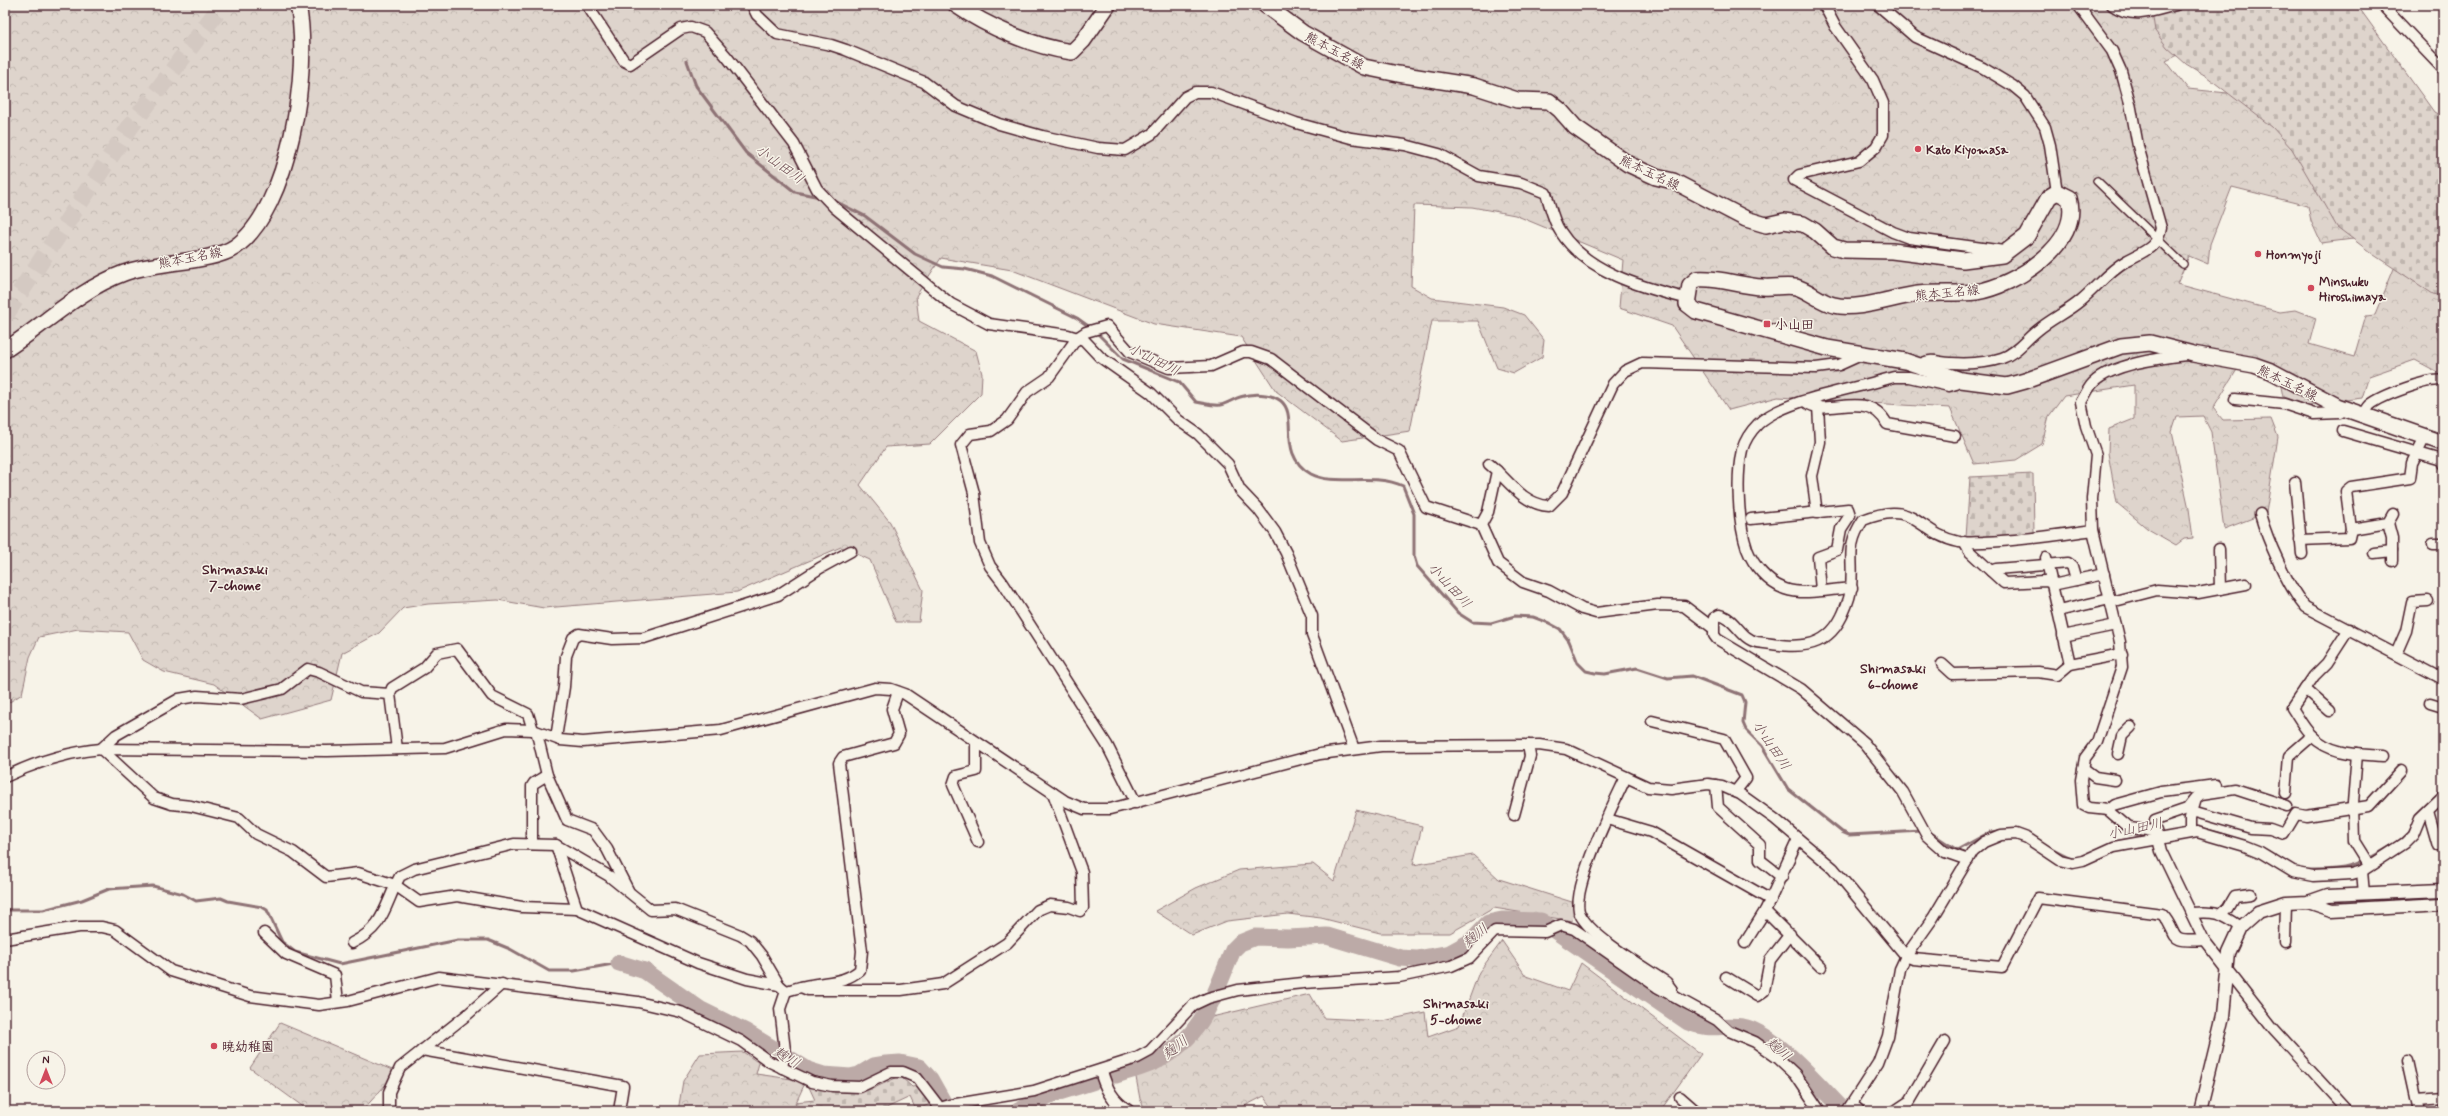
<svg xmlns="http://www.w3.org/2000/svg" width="2448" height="1116" viewBox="0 0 2448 1116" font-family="Mynerve,'Klee One',sans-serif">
  <defs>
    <pattern id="forest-crowns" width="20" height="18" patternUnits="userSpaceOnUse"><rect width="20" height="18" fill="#ded4cc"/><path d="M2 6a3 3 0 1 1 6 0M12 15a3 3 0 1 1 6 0" fill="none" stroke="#c0b6af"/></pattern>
    <pattern id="cemetery-stones" width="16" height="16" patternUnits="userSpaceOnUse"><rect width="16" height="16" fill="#ded4cc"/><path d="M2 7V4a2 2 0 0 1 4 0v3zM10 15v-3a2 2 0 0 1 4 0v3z" fill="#c0b6af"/></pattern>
  </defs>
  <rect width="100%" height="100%" fill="#f7f3e8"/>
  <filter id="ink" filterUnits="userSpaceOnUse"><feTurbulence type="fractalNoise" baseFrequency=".025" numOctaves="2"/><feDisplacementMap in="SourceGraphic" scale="8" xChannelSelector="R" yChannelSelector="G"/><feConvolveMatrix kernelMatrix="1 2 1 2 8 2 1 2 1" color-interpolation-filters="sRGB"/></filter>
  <g filter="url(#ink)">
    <!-- forest -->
    <g fill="url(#forest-crowns)" stroke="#947a7c">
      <path d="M5,5H2178L2200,44L2166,61L2188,89L2257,96L2321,175L2353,239L2321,243L2311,221L2308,206L2232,187L2210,244L2208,264L2189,256L2177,284L2280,312L2295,310L2316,318L2309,344L2354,357L2366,316L2375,315L2411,227L2443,246V375L2415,360L2369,376L2362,398L2306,405L2283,397L2277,366L2245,357L2213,408L2223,420L2271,419L2278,437L2266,513L2224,529L2211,432L2203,416L2177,417L2172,432L2189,509L2193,538L2184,539L2176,545L2148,529L2117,503L2108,453L2109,429L2134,419V385L2064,396L2049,416L2042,444L2016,460L1974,464L1950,408L1778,397L1729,410L1672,326L1619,308L1623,260L1515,215L1472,207L1414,205L1411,286L1432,298L1503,307L1524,315L1544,340L1542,357L1514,373L1497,368L1478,321H1432L1410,431L1342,441L1276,391L1241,337L1154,324L1012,270L941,258L916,296L919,321L976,351L982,374L981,393L930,444L886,447L860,485L890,522L923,590L919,622H896L870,560L841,547L737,592L544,608L498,600L428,604L403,608L379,633L342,653L331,700L262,719L214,684L164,672L143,660L128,632L78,629L39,637L30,657L22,694L5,705Z"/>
      <path d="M1356,810L1422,826L1413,865L1473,855L1499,879L1575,903L1572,921L1494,908L1450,933H1380L1321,918L1288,914L1227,921L1192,935L1155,911L1196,888L1239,870L1313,864L1334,881Z"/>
      <path d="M1502,941L1526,976L1568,991L1581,963L1701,1054L1660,1111H1275L1264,1096L1235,1111H1146L1140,1099L1135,1072L1199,1020L1310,994L1324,1018L1383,1021L1425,1012L1428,1037L1459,1026L1479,972Z"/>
      <path d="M280,1023L397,1072L362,1111H309L250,1068Z"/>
      <path d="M743,1052L759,1063L756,1074L806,1081L792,1111H678L683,1081L700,1054Z"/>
    </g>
    <!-- cemetery -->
    <g fill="url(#cemetery-stones)" stroke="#947a7c">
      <path d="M2151,5H2357L2434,112L2443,117V296L2433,294L2374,255L2337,227L2292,149L2272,127L2206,76L2186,64L2167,47L2155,31Z"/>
      <path d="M2033,474L2034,534L1966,537L1970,477Z"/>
      <path d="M900,1076L912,1087L919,1086L930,1104L916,1110L910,1097L880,1111H800L795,1102L815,1100L809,1087L847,1092L872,1089Z"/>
    </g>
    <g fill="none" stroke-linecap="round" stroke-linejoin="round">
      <!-- stream -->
      <g stroke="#8e7275" stroke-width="3">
        <path d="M687,61L696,86L746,153L795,192L820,197"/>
        <path d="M831,199L865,216L915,254L943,267L965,269L992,276L1077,318L1091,328"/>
        <path d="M1096,332L1123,359L1179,382L1196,402C1203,403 1213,406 1220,405C1227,404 1233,399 1240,397C1252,393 1271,393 1281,401C1299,416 1276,454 1311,474C1335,487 1373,472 1403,486L1414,514V556L1417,566L1458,613L1472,622L1491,623L1515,616L1533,617L1549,623L1560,629L1569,641L1578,663L1586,671L1595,673L1605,674L1637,668L1668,678L1692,676L1742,695L1745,702L1743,723L1746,730L1762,746L1788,789L1842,832L1849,835L1922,831"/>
        <path d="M2416,815L2443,789"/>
        <path d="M2200,828L2223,834"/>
        <path d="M1928,831L1957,850L1990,832L2000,831"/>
        <path d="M2119,841L2153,835"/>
        <path d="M2399,841L2408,833L2412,826"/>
        <path d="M2049,847L2071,858L2081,857"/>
        <path d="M2264,849L2276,856"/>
        <path d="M2306,870C2348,871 2356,867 2391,846"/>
        <path d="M5,910H43L82,900L109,889L153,886L183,894L196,901L221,898L228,901L262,907L267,910L282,942L295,952L340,964L458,940H488L510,949L549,971H574L619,963"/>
      </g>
      <!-- river -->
      <g stroke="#bcaaa7" stroke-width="17">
        <path d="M619,963L645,971L701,1010L746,1032L808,1070L824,1075L850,1077L859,1075L874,1066L886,1064L900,1063L919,1067L930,1079L948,1111"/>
        <path d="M1116,1075C1130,1070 1147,1067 1160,1059C1205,1034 1214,994 1233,950L1240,943L1255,937L1288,938L1327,936L1400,958L1417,959L1450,953L1470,942L1488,923L1502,920L1541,921L1688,1022C1712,1031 1721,1024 1743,1027C1775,1033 1820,1087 1844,1111"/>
        <path d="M1018,1111L1050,1095L1092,1082"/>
      </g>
      <!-- motorway-tunnel -->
      <path stroke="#d4c9c2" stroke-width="18" stroke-dasharray="18 9" stroke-linecap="butt" d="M5,315L130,127L222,5"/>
      <!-- pedestrian casing -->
      <g stroke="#4a1f2b" stroke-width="10">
        <path id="pedestrian" d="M2097,181L2183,264"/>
      </g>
      <!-- minor casing -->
      <g stroke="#4a1f2b" stroke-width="13">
        <g id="minor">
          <path d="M587,5L624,61L630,64L681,29L691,27L705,32L727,57L794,144L817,189L835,208L951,304L989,324L1068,335L1084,340L1100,357L1151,393L1178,420L1198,434L1228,464L1240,490L1258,509L1275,532L1286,553L1312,616V635L1354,749"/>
          <path d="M752,5L757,15L777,34L831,45L846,50L924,82L956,106L999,124L1042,136L1098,148L1125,150L1152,134L1185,97L1195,92H1211L1296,123L1351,138L1405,145L1439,154L1479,176L1521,183L1546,193C1550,205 1553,221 1560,231C1586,272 1641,287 1685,298L1687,304"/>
          <path d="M1824,5L1835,26L1873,80L1883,103V135L1876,147L1859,161L1799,175L1794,180L1893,232L1909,238L2004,251"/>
          <path d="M1878,5L1915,37L1983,68L2013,86L2025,96L2045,127L2050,145L2057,192"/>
          <path d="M2112,5C2133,20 2153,11 2176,5"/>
          <path d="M2382,5L2443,69"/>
          <path d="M2186,355C2160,358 2112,364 2093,383C2088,388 2085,396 2081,402L2086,426L2096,455L2092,499L2093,530L2120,642L2122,667L2097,742L2085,758L2081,780L2083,805L2089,808L2108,810L2129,828L2156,831L2161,851L2204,940L2273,1028L2349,1111"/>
          <path d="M1920,365C1930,357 1939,363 1951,363C1968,364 1987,363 2002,358C2017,353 2026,339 2038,330C2051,319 2067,312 2080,301C2096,288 2108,271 2126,261C2142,252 2158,248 2161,228L2138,146L2130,103L2121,71L2112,51L2078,5"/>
          <path d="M2235,399L2284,404L2314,414L2340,413L2344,409"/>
          <path d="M1806,402C1827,419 1868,387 1887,424L1955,436"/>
          <path d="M2364,416C2365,412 2367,408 2370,405C2381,396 2430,377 2443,381"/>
          <path d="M2343,431L2442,460L2443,464"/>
          <path d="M1489,464L1497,471L1488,512L1481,525L1498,563L1523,582L1549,591L1582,609L1596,613L1658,605L1684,606L1713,628"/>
          <path d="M1497,471C1512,486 1527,505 1549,506L1562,493L1613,384L1625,371L1642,363L1816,368L1839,365L1861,355"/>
          <path d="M2295,482L2302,554"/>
          <path d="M1817,513L1812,476L1820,442L1818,406"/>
          <path d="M2260,514C2267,539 2288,587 2305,607L2443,679"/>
          <path d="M1751,519L1848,509L1850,515L1841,529L1837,550L1818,557L1821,590"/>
          <path d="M2388,523L2392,538V561"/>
          <path d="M2351,529L2388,523L2393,514"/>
          <path d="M2300,540L2349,538L2351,529L2346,491L2351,487L2410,478L2412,463L2425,437"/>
          <path d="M1964,542L1969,551L2004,583L2045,581L2057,584L2104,574"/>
          <path d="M2433,544H2443"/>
          <path d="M2219,549L2220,589"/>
          <path d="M2374,553L2392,551"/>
          <path d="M2046,558L2070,664"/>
          <path d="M1991,571L1996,569L2068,563L2072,566L2076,580"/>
          <path d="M1852,588C1831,589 1805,596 1785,589C1768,583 1753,565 1747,549C1738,523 1736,476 1742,450C1745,440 1751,431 1758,424C1783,400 1849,390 1883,380L1894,377H1909L1949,386L1956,384L1961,380"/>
          <path d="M2111,602L2157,590L2198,593L2246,584"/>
          <path d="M2058,611L2110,599"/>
          <path d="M2349,629L2327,663L2314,676L2292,708C2298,717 2304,729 2312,736C2331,755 2357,754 2382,756"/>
          <path d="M2063,636L2116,625"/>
          <path d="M2396,654L2406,631L2412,602L2428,601"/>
          <path d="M1942,664L1953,674L2038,672L2057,675L2070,664L2122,654"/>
          <path d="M2305,689L2330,711"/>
          <path d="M2430,703L2443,707"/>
          <path d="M1652,721L1724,739L1746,778L1735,792"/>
          <path d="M537,734L547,775L567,820L593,830L607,849L628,890"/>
          <path d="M556,738L564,687L566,656L573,638L579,634L612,639L644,638L778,595L820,568L851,551"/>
          <path d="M976,743V771L956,776L953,785L978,842"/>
          <path d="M101,749L154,798L172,804L191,806L239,818L256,834L293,852L326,877L358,873L395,885L419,902L457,896L522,907L577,909L698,963L747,979L779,985"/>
          <path d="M101,749L116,735L179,699L197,696L241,699L282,689L308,669L319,672L361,692L390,694"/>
          <path d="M397,749L390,694L392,688L424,668L437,653L457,649L492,696L528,714L533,730"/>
          <path d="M2118,754L2122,736L2131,727"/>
          <path d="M2357,754L2353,803L2354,841L2369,865"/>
          <path d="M2083,768L2095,777L2115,780"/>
          <path d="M5,777C36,762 67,752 101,749L327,751L445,748L506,729L533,730L560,740L583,742L721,730L875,688L891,689L905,694L1065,801L1084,809H1110L1320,754L1381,746L1539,745L1566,749L1648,787L1671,789L1708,784L1722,786L1740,794L1775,819L1833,868L1906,956L1913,959L2002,967L2038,898L2162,914C2181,935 2164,943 2204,940"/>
          <path d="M1626,777C1615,801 1569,891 1580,914C1591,937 1644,967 1666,982L1672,990L1671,995"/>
          <path d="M1716,785L1718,807L1760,845V860L1782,877"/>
          <path d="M2286,793L2289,756L2312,736"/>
          <path d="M1136,803L1107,745L1003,583L990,566L980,543L974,493L961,445L970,434L991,431L1007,420L1027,392L1049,377L1077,338L1086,332L1107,326L1130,352L1169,368L1211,366L1243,352H1251L1271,359L1377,440L1399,451L1426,507L1481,525"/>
          <path d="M2108,810L2114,805L2161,792L2216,785"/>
          <path d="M2192,811L2251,828L2270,829L2284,834L2296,814L2306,816L2369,806L2401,771"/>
          <path d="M2428,811L2438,846"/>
          <path d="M1514,815L1530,756L1528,745"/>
          <path d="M1607,819L1651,832L1771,900"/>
          <path d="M2155,820L2187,809L2194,800"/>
          <path d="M2190,833V818L2196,798L2201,794L2235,789L2287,806"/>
          <path d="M532,844V786L534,783L547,775"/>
          <path d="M556,845L577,909"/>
          <path d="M1968,860L1945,852L1927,836L1903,792L1864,743L1801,689L1717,639L1714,635V618L1719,615C1736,618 1740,639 1757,642C1792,647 1824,653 1842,616C1846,607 1851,597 1851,587C1854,558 1845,547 1863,520C1917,498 1915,533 1959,542C1966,543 1976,542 1983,542C2020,541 2057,535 2093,530"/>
          <path d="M2362,871L2364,894"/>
          <path d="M1765,911L1821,967"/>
          <path d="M2191,913C2215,911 2221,913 2241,927"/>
          <path d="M2222,914L2228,908L2235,896L2250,894"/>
          <path d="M264,933L286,954L335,975L338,1002"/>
          <path d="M5,939L79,927H102L115,930L171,971L250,996L319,1005L348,1001L439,977L638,1002L681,1012L741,1041L770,1062L812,1082L832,1086L860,1087L891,1072H903L917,1078L940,1108"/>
          <path d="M352,943C385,927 384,906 400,876L414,869L514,844L556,845L609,876L651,910L675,909L740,935L750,941L762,956L779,985L786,991"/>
          <path d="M1745,943L1765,911L1798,839"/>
          <path d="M2285,943L2286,903"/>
          <path d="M1726,977L1757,996L1764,991L1770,960L1790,934"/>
          <path d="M801,987L808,990H901L943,984L1007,943L1038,910L1050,905L1069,907L1080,911L1083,908L1082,872L1053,793"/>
          <path d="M786,991C794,989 802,986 811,985C830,981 844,983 860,970L862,951L839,763L843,757L894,743L899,734L892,709L898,692"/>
          <path d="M422,1050L623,1086L619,1111"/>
          <path d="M2407,1061L2418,1111"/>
          <path d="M782,1068L785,1050L780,1009L786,991"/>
          <path d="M1680,1097L1696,1111"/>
          <path d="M2416,1099L2443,1097"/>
          <path d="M1853,1105L1860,1111"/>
          <path d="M940,1108L950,1105L1034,1091L1137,1058L1150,1051L1193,1005L1208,998L1238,990L1303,983L1399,977L1451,966L1469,958L1495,931L1545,932L1561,925L1574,929L1657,987L1717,1020L1729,1031L1755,1042L1779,1059L1795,1074L1820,1111"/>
          <path d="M389,1111V1092L400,1068L468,1014L502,984"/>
          <path d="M1847,1111L1878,1063L1888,1036L1900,969L1906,956L1933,918L1973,851L1984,842L2001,835L2016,834L2027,838L2060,860L2073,863L2083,861L2114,847L2197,832L2245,846L2260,852L2293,872L2313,876L2352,874L2362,871L2405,843L2413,835L2420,818L2443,796"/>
          <path d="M1895,1111L1910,1101L1945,1041"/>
        </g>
      </g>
      <!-- tertiary casing -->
      <g stroke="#4a1f2b" stroke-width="15">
        <g id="tertiary">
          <path d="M2308,902L2332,910L2443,904"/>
          <path d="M1101,1071C1106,1089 1112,1101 1128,1111"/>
          <path d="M2200,1111L2223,1016L2229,953L2241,927L2258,912L2286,903L2308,902L2328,895L2443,890"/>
        </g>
      </g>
      <!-- primary casing -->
      <g stroke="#4a1f2b" stroke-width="18">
        <g id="primary">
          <path d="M956,5C988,27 1034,47 1072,52L1083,41L1108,5"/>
          <path d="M1265,5L1303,33L1364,67L1398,74L1474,86L1517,100L1549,101L1560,110L1575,127L1628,164L1656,177L1673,181L1746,219L1766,225L1784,221L1803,224L1815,231L1833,247L1844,250L1892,251L1963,260L2002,255L2027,236L2049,197L2057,192L2069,198C2083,244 2014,286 1976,292C1957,294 1937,292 1918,294C1893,297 1858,311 1834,305C1820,302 1810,291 1796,287C1786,285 1773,288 1763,287C1740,286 1719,277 1697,279L1690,285L1687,304L1696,311L1827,348L1905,361L1961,380L2007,386L2025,381L2121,346L2150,343L2193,354L2254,365L2271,371L2337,406L2443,443"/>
          <path d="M5,350C44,325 80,289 124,273C155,261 212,263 235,247C290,209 311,67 298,5"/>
        </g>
      </g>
      <!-- pedestrian -->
      <use href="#pedestrian" stroke="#f7f3e8" stroke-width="7"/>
      <!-- minor -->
      <use href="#minor" stroke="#f7f3e8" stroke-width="10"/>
      <!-- tertiary -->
      <use href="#tertiary" stroke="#f7f3e8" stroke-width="12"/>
      <!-- primary -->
      <use href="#primary" stroke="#f7f3e8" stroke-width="15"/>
    </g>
  </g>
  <!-- markers -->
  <g fill="#d1495b" stroke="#f7f3e8" stroke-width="1.5">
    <circle cx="1918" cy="149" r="4"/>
    <circle cx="2258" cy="254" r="4"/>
    <circle cx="2311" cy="288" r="4"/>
    <rect x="1763" y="320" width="8" height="8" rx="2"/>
    <circle cx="214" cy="1046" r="4"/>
  </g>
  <g text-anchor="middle" stroke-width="3" stroke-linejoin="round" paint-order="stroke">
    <!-- street labels -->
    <g font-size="13" fill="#4a1f2b" stroke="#f7f3e8">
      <text transform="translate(1335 50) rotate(28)" y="5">熊本玉名線</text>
      <text transform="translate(1650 172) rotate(25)" y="5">熊本玉名線</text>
      <text transform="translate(190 257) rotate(-11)" y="5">熊本玉名線</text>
      <text transform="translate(1947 292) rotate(-6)" y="5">熊本玉名線</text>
      <text transform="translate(2288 382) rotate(26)" y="5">熊本玉名線</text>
    </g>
    <!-- poi labels -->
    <g font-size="13" font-weight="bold" fill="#4a1f2b" stroke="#f7f3e8" text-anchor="start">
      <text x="1926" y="154">Kato Kiyomasa</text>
      <text x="2266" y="259">Honmyoji</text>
      <text x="2319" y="286">Minshuku<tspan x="2319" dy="15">Hiroshimaya</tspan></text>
      <text x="1775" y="329">小山田</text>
      <text x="222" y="1051">暁幼稚園</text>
    </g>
    <!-- water labels -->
    <g font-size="14" font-style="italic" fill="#6c4950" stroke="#f7f3e8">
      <text transform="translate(780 164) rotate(36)" y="5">小山田川</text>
      <text transform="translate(1154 359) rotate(26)" y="5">小山田川</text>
      <text transform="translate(1450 585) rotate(47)" y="5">小山田川</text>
      <text transform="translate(1772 745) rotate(56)" y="5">小山田川</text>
      <text transform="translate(2135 828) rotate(-12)" y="5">小山田川</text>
      <text transform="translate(1475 935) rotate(-39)" y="5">麹川</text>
      <text transform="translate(1175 1047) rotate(-38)" y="5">麹川</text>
      <text transform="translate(1779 1049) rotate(41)" y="5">麹川</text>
      <text transform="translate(787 1057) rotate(31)" y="5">麹川</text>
    </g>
    <!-- neighbourhood labels -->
    <g font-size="14" font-weight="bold" fill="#4a1f2b" stroke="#f7f3e8">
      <text x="235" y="574">Shimasaki<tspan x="235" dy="16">7-chome</tspan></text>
      <text x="1893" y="673">Shimasaki<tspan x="1893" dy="16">6-chome</tspan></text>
      <text x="1456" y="1008">Shimasaki<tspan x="1456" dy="16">5-chome</tspan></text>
    </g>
  </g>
  <!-- margin -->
  <rect width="2448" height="1116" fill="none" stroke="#f7f3e8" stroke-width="20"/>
  <rect x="10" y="10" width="2428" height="1096" fill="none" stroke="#4a1f2b" stroke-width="1.5" filter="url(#ink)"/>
  <!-- north arrow -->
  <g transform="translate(46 1070)"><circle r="19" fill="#f7f3e8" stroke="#b29e9c"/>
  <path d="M0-3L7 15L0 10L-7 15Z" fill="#d1495b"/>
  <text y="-6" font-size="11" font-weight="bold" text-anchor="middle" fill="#4a1f2b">N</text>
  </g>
</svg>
